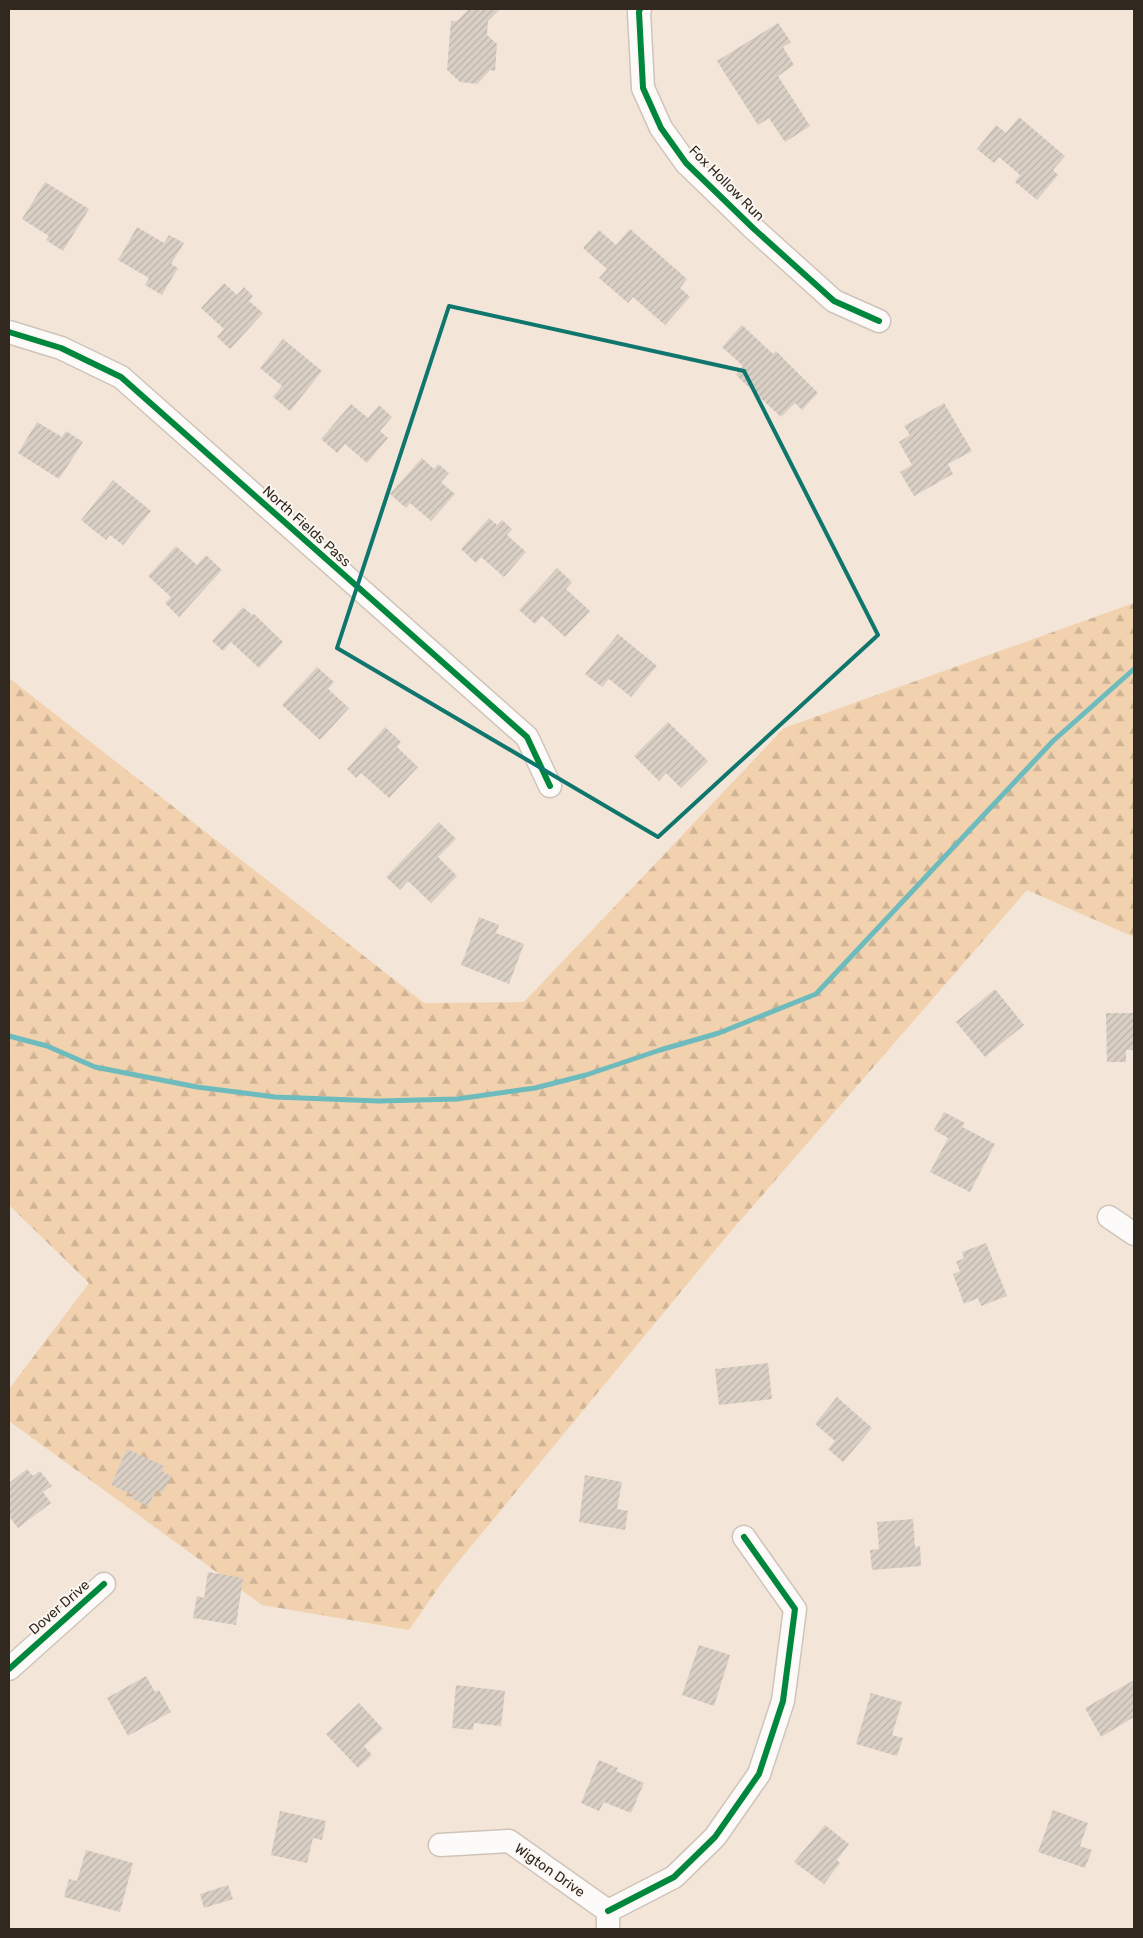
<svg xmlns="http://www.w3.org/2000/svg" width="1143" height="1938" viewBox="0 0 1143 1938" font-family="Rubik,sans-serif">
  <defs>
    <pattern id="forest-firs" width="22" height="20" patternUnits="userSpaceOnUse" patternTransform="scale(1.25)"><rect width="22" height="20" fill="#f1d1ae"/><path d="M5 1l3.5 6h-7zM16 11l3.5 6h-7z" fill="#cfb395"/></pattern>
    <pattern id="building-hatch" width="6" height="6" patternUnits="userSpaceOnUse" patternTransform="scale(1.25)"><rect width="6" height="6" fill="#d9cfc4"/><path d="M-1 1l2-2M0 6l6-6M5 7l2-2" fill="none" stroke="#bbb2a8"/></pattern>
  </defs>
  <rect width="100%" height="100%" fill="#f3e6d8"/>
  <!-- forest -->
  <path fill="url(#forest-firs)" d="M1134,603V937L1027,890L726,1237L445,1578L409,1630L262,1605L9,1421V1389L89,1283L9,1205V678L424,1003L524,1002L784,728Z"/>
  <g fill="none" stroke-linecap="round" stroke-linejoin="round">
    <!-- stream -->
    <path stroke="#6ebbbd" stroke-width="5" d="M9,1036L47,1046L95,1067L197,1087L275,1097L379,1101L457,1099L535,1088L586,1075L660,1050L719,1033L816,994L1053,741L1134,669"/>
  </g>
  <!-- building -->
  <g fill="url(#building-hatch)">
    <path d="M469,9H500L488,21L487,35L497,44L495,71L490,70L477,84L460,82L447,70L451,21H457Z"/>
    <path d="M778,23L791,42L783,47L794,65L778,76L810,126L785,142L769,118L758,125L717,61Z"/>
    <path d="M1019,117L1065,156L1053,170L1058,175L1037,200L1015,182L1020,175L999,157L994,163L977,149L996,125L1006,133Z"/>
    <path d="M45,182L89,209L63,251L46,240L49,236L22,219Z"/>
    <path d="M137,227L164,243L169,235L184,243L171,264L178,268L162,295L145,285L149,278L118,260Z"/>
    <path d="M630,229L687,279L680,288L690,297L665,325L633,297L628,303L599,278L607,269L583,248L599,230L616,245Z"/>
    <path d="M224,283L237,295L244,287L253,296L249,301L263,313L230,349L217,337L224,329L201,308Z"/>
    <path d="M742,325L773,354L776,351L818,393L802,410L795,403L781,417L736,375L743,366L722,347Z"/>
    <path d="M283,339L322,371L290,411L273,397L282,386L260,368Z"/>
    <path d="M944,403L972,451L948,464L953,474L914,496L900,472L912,465L899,442L910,435L904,426Z"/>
    <path d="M351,404L368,418L379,405L392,417L380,431L388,438L367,463L345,444L337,453L321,439Z"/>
    <path d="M37,422L62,437L66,431L83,442L59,479L18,453Z"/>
    <path d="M422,458L434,469L438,464L449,473L441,482L455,494L431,521L410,503L406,508L390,494Z"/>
    <path d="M113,480L151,511L123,545L110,535L106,540L81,520Z"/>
    <path d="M489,518L497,525L502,520L512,529L507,535L526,552L504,577L481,557L476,563L461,549Z"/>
    <path d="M176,546L197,565L206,555L222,570L179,617L165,603L171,597L148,576Z"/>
    <path d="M557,568L572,582L566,589L590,611L565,637L542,616L535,624L519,610Z"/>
    <path d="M243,607L252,615L254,614L283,642L259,668L231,642L223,651L212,641Z"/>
    <path d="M618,634L657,666L631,697L609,679L602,687L585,674Z"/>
    <path d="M317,667L334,682L328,689L349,708L320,740L282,705Z"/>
    <path d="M668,722L708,761L681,788L666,773L659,781L634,756Z"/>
    <path d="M385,727L401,742L397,747L418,767L389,798L361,773L356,778L347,769Z"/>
    <path d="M439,822L456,839L438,857L457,876L431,903L408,881L400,890L386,877Z"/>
    <path d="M479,917L499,925L496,933L524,944L509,984L461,965Z"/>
    <path d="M995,989L1024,1025L985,1057L956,1022Z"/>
    <path d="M1106,1013H1134V1050H1126V1062H1107Z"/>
    <path d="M944,1112L965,1123L962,1127L995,1144L970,1192L930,1172L948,1138L934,1130Z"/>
    <path d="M986,1243L1007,1296L981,1306L978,1298L964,1304L953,1274L960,1271L956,1262L964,1258L962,1252Z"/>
    <path d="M768,1363L772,1399L719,1405L715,1369Z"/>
    <path d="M837,1397L872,1428L843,1462L828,1449L835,1441L815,1424Z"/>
    <path d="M127,1449L164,1466L162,1471L171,1476L163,1493L156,1490L148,1506L131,1498L133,1495L111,1485Z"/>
    <path d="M27,1469L33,1476L40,1471L52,1486L43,1492L51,1503L18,1528L9,1516V1483Z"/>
    <path d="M585,1475L622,1482L617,1509L628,1511L625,1530L579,1522Z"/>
    <path d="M913,1519L915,1547L920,1546L921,1566L872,1570L870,1550L879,1549L877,1522Z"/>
    <path d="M208,1572L243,1578L236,1625L193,1618L197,1596L204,1598Z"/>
    <path d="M699,1645L730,1655L714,1706L682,1695Z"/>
    <path d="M146,1676L155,1692L159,1690L171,1712L128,1736L107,1698Z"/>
    <path d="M1134,1680V1717L1101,1737L1085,1708Z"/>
    <path d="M456,1685L505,1691L501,1726L474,1723L473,1730L452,1728Z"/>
    <path d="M871,1693L902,1702L892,1735L903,1738L897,1756L856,1744Z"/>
    <path d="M359,1703L383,1729L364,1746L372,1755L358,1768L326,1734Z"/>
    <path d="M599,1760L618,1768L616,1771L644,1783L631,1813L604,1802L599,1811L581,1803Z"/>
    <path d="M1053,1810L1088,1823L1080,1846L1092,1850L1085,1868L1038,1852Z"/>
    <path d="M280,1811L326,1821L322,1840L313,1838L307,1863L271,1855Z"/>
    <path d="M825,1825L849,1844L837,1860L840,1863L824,1884L794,1862Z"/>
    <path d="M86,1850L133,1863L120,1912L64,1897L69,1879L77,1881Z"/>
    <path d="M228,1885L233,1899L204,1908L200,1894Z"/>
  </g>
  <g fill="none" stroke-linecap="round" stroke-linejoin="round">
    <!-- minor casing -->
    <g stroke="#cfc4ba" stroke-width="25">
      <g id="minor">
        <path d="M640,9L639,12L643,88L661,128L686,163L753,228L834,301L879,321"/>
        <path d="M9,332L61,348L121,377L527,737L550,786"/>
        <path d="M1109,1217L1134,1234"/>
        <path d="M9,1669L104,1584"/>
        <path d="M440,1845L509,1841L608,1911V1929"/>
        <path d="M608,1911L674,1877L715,1837L759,1774L783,1701L795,1609L744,1537"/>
      </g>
    </g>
    <!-- minor -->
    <use href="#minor" stroke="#fdfbf9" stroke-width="22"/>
    <!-- cycleway casing -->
    <g stroke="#fcf7f2" stroke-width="9">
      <g id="cycleway">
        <path d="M640,9L639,12L643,88L661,128L686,163L753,228L834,301L879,321"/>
        <path d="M9,332L61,348L121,377L527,737L550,786"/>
        <path d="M9,1669L104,1584"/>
        <path d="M608,1911L674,1877L715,1837L759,1774L783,1701L795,1609L744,1537"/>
      </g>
    </g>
    <!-- cycleway -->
    <use href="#cycleway" stroke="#00873e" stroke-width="6"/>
  </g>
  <!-- marked area -->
  <path fill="none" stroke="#0f766e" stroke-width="4" stroke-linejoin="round" d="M449,306L744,371L878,635L658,837L337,648Z"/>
  <g text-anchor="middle" stroke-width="4" stroke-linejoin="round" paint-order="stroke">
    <!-- street labels -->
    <g font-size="14" fill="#31281f" stroke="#fcf7f2">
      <text transform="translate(727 183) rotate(45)" y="5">Fox Hollow Run</text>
      <text transform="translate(307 526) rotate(42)" y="5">North Fields Pass</text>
      <text transform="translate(59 1607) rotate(-41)" y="5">Dover Drive</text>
      <text transform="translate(550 1870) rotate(35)" y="5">Wigton Drive</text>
    </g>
  </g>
  <!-- border -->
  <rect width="1143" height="1938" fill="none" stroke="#31281f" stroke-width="20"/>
</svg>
